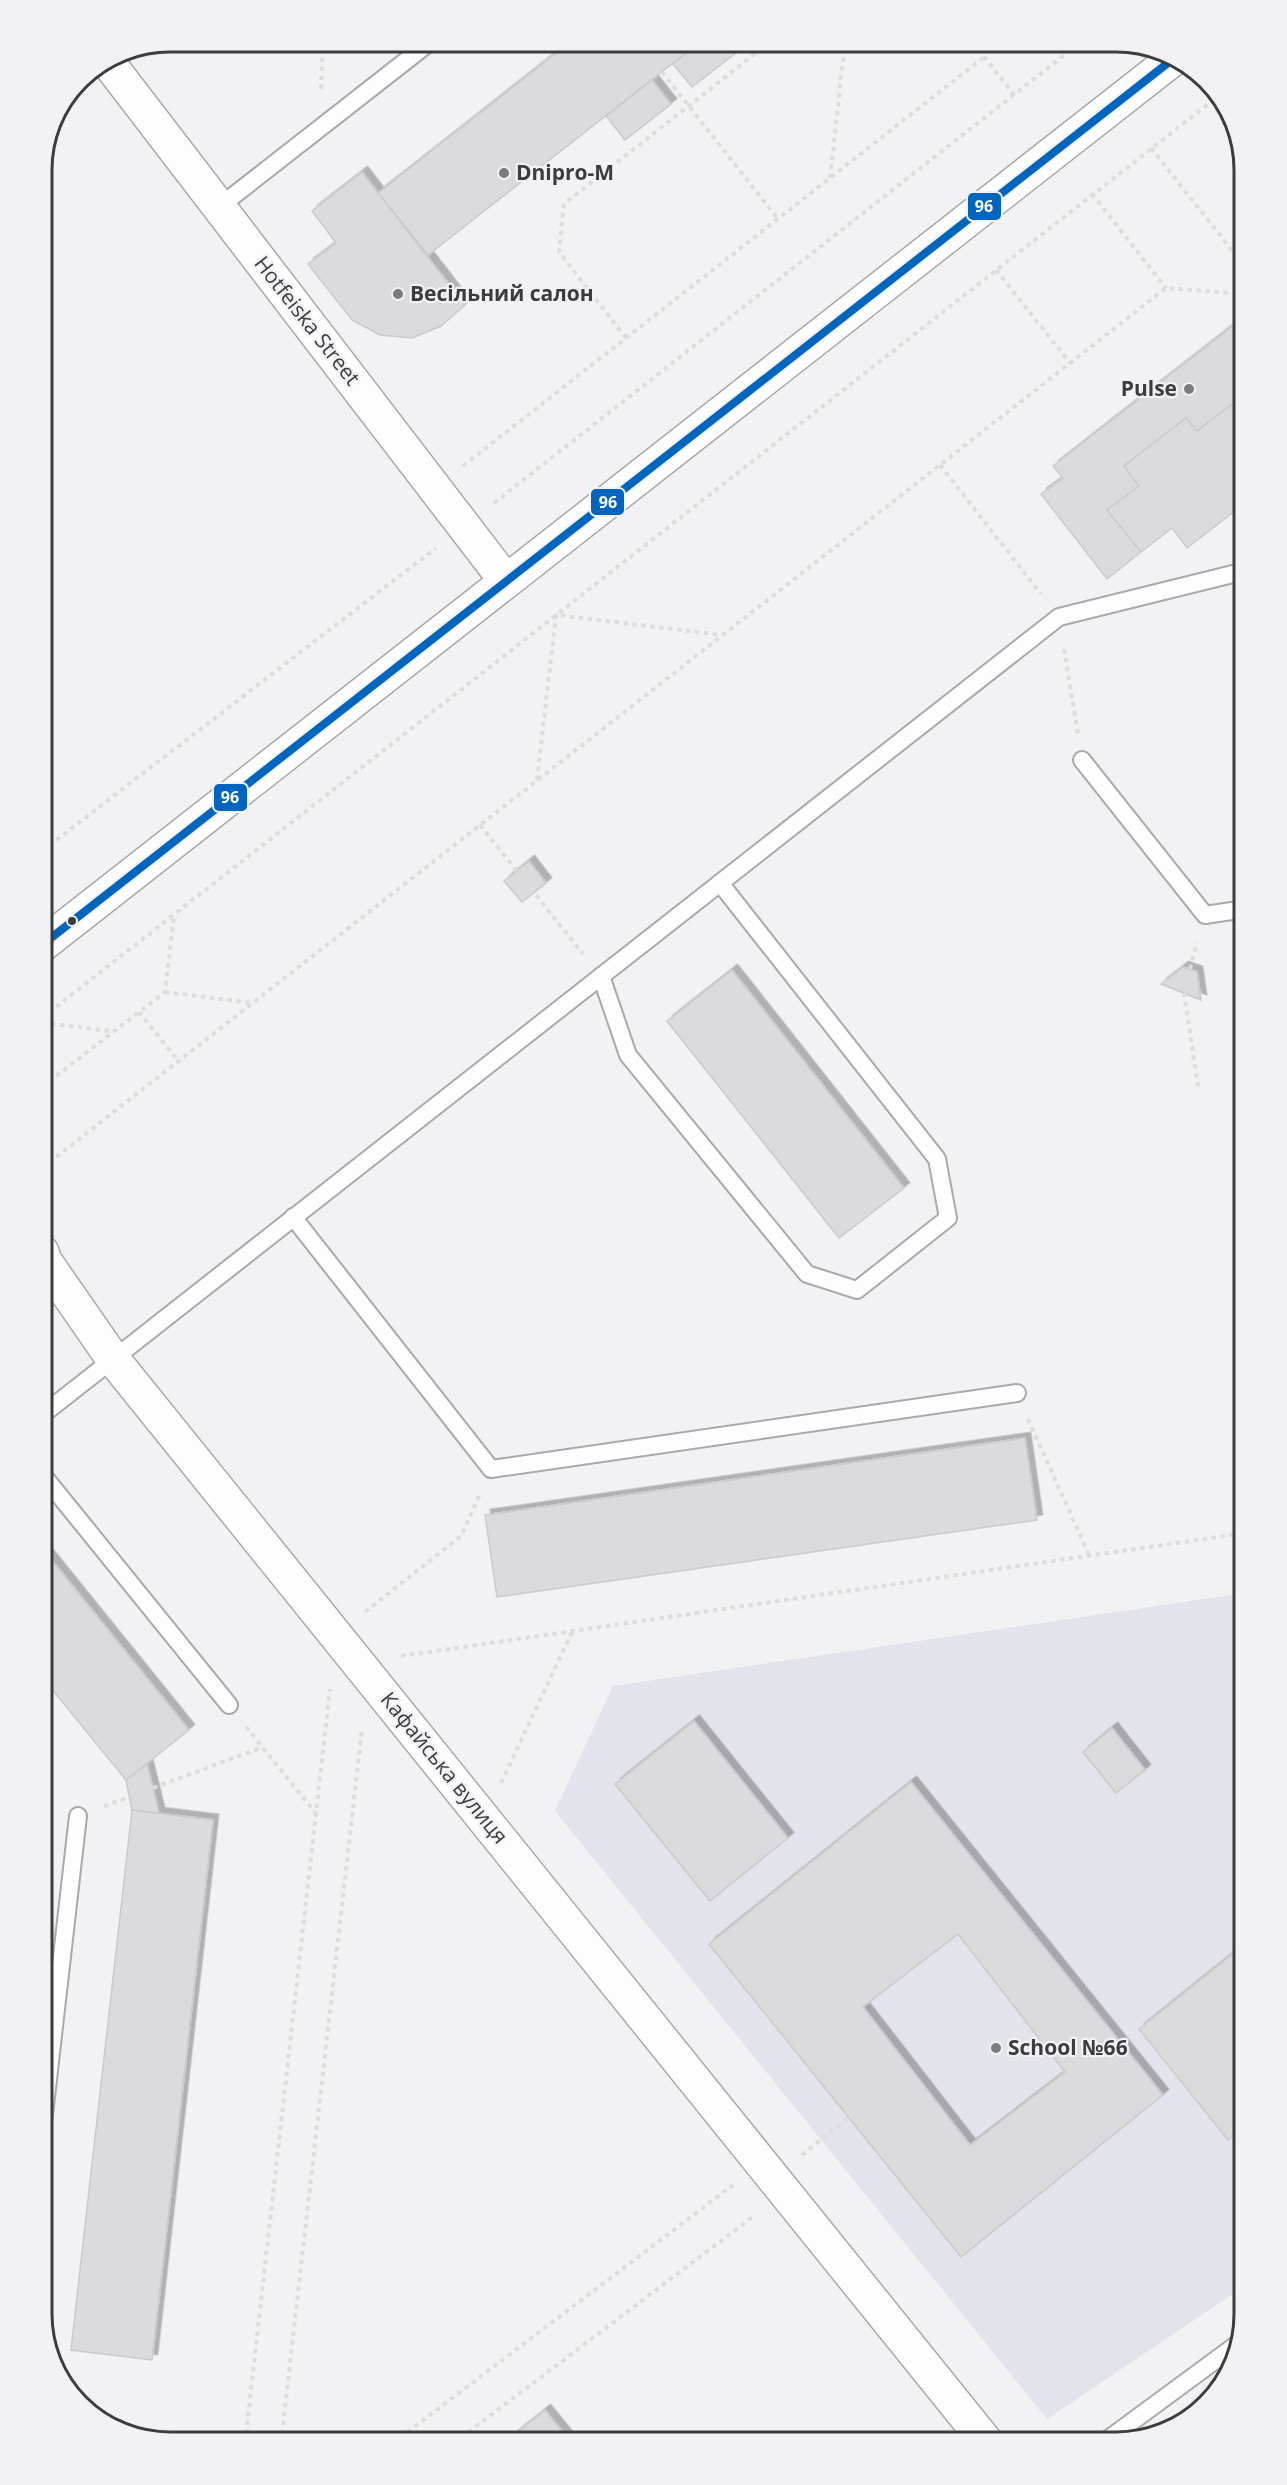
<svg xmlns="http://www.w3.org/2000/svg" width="1287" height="2485" viewBox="0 0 1287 2485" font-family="'Open Sans',sans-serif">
  <defs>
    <filter id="shadow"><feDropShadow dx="5.5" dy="-5.5" stdDeviation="0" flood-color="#0004"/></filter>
  </defs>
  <rect width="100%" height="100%" fill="#f2f2f5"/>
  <!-- built -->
  <path fill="#e2e3eb" d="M1245,1593V2286L1047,2419L555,1811L613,1686Z"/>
  <!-- building -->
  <g fill="#dbdbdd" stroke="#cacacc" stroke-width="1.5" fill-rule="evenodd" filter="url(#shadow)">
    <path d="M570,42H700L428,255L378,193Z"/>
    <path d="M700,42H750L692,87L673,64Z"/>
    <path d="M652,80L671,104L625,140L606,116Z"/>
    <path d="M362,172L465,305L441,326L412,338L380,335L352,320L308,264L336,243L312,211Z"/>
    <path d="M1235,324L1245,334V423L1231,405L1197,431L1186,418L1124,466L1139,486L1107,510L1141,552L1107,579L1041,494L1063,478L1053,466Z"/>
    <path d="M1231,405L1245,423V503L1187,548L1172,528L1141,552L1107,510L1139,486L1124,466L1186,418L1197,431Z"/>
    <path d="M529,861L546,883L522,902L504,881Z"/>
    <path d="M1183,967L1197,972L1201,1000L1161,984Z"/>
    <path d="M732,970L904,1188L839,1238L667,1021Z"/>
    <path d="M1025,1438L1037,1520L497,1597L485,1515Z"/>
    <path d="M42,1548L189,1730L126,1780L42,1677Z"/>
    <path d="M694,1721L788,1838L710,1901L615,1784Z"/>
    <path d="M1112,1728L1145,1770L1116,1793L1083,1752Z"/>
    <path d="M147,1764L153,1788L159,1813L132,1810L126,1780Z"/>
    <path d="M911,1782L1163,2095L961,2257L709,1944ZM958,1934L1065,2072L970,2145L863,2007Z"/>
    <path d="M132,1810L213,1820L152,2360L71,2350Z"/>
    <path d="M1235,1952L1245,1964V2127L1228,2140L1139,2029Z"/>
    <path d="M545,2410L572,2443H504Z"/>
  </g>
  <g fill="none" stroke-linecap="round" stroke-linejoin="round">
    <!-- lane casing -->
    <g stroke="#a9a9ab" stroke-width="20">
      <g id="lane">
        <path d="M219,207L430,42"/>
        <path d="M1082,760L1205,915L1245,909"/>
        <path d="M601,976L628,1055L807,1274L857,1290L948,1218L937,1159L720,883"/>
        <path d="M293,1217L491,1469L1017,1393"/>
        <path d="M42,1415L1059,617L1245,571"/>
        <path d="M42,1474L229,1705"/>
        <path d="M42,2132L78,1816"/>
        <path d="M1103,2443L1236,2345"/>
      </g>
    </g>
    <!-- street casing -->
    <g stroke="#a9a9ab" stroke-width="36">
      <g id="street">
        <path d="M107,61L506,581"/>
        <path d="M42,1252L45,1261L113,1359L987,2443"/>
      </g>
    </g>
    <!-- highway casing -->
    <g stroke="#a9a9ab" stroke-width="36">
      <path id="highway" d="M42,945L1173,59"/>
    </g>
    <!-- path -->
    <g stroke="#ddddde" stroke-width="4" stroke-dasharray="4.5 4.5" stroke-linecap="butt">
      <path d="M973,42L1014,95"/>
      <path d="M662,72L778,219"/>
      <path d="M321,89L323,42"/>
      <path d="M1151,148L1245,267"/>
      <path d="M830,178L845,42"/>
      <path d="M1092,194L1166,288"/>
      <path d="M996,270L1070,363"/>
      <path d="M626,338L559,252L564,204L770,42"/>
      <path d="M940,465L1041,594"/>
      <path d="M463,466L984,57"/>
      <path d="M494,503L1081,42"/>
      <path d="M1234,512L1245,526"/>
      <path d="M1064,649L1078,734"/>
      <path d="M537,780L556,615L722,635"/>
      <path d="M480,825L583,954"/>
      <path d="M42,851L436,548"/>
      <path d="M1190,969L1197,942"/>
      <path d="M165,992L253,1003"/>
      <path d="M1184,993L1198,1087"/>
      <path d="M139,1012L179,1062"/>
      <path d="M42,1018L1216,98"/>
      <path d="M42,1023L112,1031"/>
      <path d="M42,1087L165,992L174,915"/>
      <path d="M42,1168L1166,288L1245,294"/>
      <path d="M1028,1419L1089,1555"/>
      <path d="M365,1612L461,1536L480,1494"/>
      <path d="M401,1656L1245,1533"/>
      <path d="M246,1727L315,1812"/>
      <path d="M501,1783L572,1632"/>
      <path d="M153,1788L263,1747"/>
      <path d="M104,1806L130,1797"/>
      <path d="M802,2155L849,2117"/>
      <path d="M245,2443L330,1689"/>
      <path d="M281,2443L362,1729"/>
      <path d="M393,2443L733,2185"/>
      <path d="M454,2443L755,2215"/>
    </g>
    <!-- lane -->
    <use href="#lane" stroke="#fdfdfe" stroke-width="16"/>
    <!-- street -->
    <use href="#street" stroke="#fdfdfe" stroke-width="33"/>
    <!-- highway -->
    <use href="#highway" stroke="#fdfdfe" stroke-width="33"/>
    <!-- bus-1 casing -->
    <g stroke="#f1f1f6" stroke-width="12">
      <path id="bus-1" d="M42,945L1173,59"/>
    </g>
    <!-- bus-1 -->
    <use href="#bus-1" stroke="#0065bd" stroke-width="8"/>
  </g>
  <!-- markers -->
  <g fill="#7b7c7e" stroke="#f1f1f6" stroke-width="2">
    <circle cx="504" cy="173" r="6"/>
    <circle cx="398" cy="294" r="6"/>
    <circle cx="1189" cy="389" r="6"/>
    <circle cx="996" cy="2048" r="6"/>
  </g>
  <circle fill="#3b3c3e" stroke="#f1f1f6" stroke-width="2" cx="72" cy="921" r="5"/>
  <g text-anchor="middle" stroke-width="4.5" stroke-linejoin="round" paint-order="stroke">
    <!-- poi labels -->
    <g font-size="21" font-weight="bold" fill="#3b3c3e" stroke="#f1f1f6" text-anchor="start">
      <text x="516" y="180">Dnipro-M</text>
      <text x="410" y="301">Весільний салон</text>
      <text x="1177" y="396" text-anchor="end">Pulse</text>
      <text x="1008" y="2055">School №66</text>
    </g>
    <!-- street labels -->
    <g font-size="21" fill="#3b3c3e" stroke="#f1f1f6">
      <text transform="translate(307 321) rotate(52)" y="7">Hotfeiska Street</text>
      <text transform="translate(444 1768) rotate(51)" y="7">Кафайська вулиця</text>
    </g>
  </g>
  <!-- crop -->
  <path d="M0 0H1287V2485H0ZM170 52H1116A118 118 0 0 1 1234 170V2314A118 118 0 0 1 1116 2432H170A118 118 0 0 1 52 2314V170A118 118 0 0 1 170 52Z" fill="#f1f1f6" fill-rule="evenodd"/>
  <path fill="none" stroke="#3b3c3e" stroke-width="3" d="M170 52H1116A118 118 0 0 1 1234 170V2314A118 118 0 0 1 1116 2432H170A118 118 0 0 1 52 2314V170A118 118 0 0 1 170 52Z"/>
  <g stroke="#f1f1f6" stroke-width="2">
    <rect x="967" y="192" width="35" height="29" rx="6" fill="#0065bd"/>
    <rect x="590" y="488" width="35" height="28" rx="6" fill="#0065bd"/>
    <rect x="213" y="783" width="35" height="29" rx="6" fill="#0065bd"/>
  </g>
  <g font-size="16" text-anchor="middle" font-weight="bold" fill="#fff">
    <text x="984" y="212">96</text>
    <text x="608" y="508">96</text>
    <text x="230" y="803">96</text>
  </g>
</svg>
